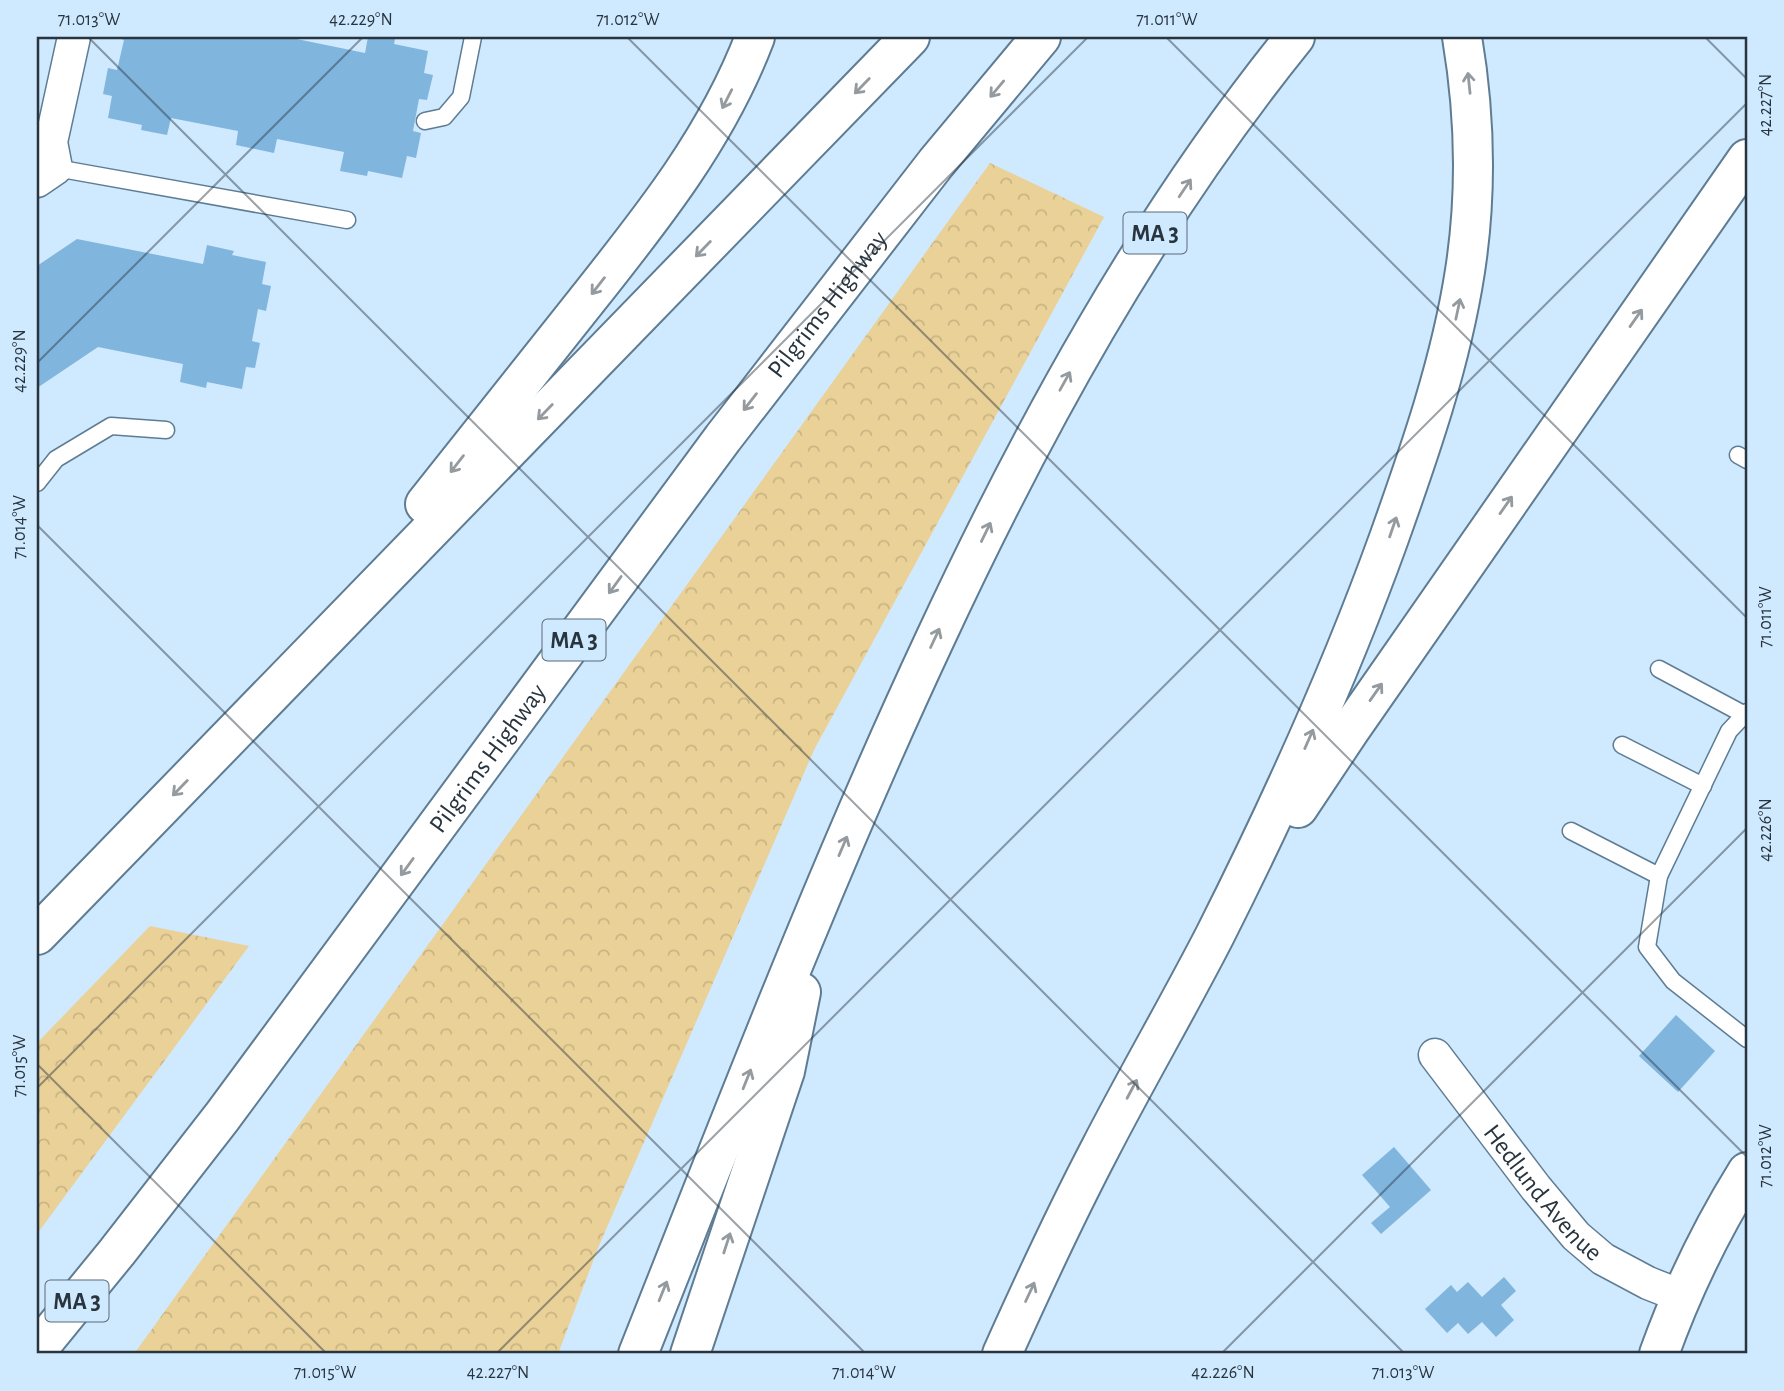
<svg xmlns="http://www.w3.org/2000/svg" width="1784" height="1391" viewBox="0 0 1784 1391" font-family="'Alegreya Sans',sans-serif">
  <defs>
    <pattern id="forest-crowns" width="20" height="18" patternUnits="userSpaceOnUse" patternTransform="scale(1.75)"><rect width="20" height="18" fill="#ead197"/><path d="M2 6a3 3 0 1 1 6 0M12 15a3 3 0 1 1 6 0" fill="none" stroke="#c9b483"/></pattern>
  </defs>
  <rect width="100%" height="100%" fill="#cfe9fe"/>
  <!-- forest -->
  <g fill="url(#forest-crowns)">
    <path d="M990,163L1104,217L814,750L598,1248L558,1354H134Z"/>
    <path d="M150,926L249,946L37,1234V1043Z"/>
  </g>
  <!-- building -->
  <g fill="#80b5de">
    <path d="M116,37H287L365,53L368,37H381L395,39L394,44L428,51L424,73L433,75L427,100L419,99L413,131L421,133L416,158L407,156L402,178L368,171L367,176L340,171L344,152L277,139L274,153L236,145L238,131L171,118L167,135L141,130L142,125L108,118L112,96L103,94L108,68L117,70L124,40Z"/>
    <path d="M77,239L203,264L207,245L234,251L232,255L266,262L262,284L271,286L266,311L258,309L252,341L260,343L255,368L246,367L242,389L207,382L206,388L180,382L183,364L98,347L37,388V266Z"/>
    <path d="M1676,1015L1715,1051L1678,1092L1639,1056Z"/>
    <path d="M1394,1147L1431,1190L1381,1234L1371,1223L1390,1207L1362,1175Z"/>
    <path d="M1504,1277L1516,1291L1501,1305L1514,1320L1496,1337L1482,1322L1468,1334L1458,1323L1447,1333L1425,1309L1451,1285L1457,1292L1468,1282L1482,1297Z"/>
  </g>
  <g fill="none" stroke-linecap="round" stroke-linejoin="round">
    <!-- service casing -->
    <g stroke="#5e7c93" stroke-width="19">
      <g id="service">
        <path d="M425,121L444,117L461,97L473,37"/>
        <path d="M56,168L347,220"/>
        <path d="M1738,455L1747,460"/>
        <path d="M37,483L56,459L111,426L166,430"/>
        <path d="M1659,669L1745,715"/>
        <path d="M1622,745L1703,786"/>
        <path d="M1571,831L1659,876L1729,731L1747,712"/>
        <path d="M1659,876L1647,947L1673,981L1747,1039"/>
      </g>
    </g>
    <!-- minor casing -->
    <g stroke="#5e7c93" stroke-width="35">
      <g id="minor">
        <path d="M37,181L56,168L51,142L74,37"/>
        <path id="s1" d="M1435,1055L1536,1188L1576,1236L1603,1259L1648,1283L1681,1296"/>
      </g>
    </g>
    <!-- tertiary casing -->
    <g stroke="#5e7c93" stroke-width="42">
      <path id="tertiary" d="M1659,1354C1682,1290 1711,1230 1747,1172"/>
    </g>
    <!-- motorway casing -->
    <g stroke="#5e7c93" stroke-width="42">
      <g id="motorway">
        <path d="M425,504C479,436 533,368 587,300C653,217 717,137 755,37"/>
        <path d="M1298,808L1350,730L1747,159"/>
        <path d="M37,935L910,37"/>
        <path id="s2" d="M37,1350L117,1252L222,1117L723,438L936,163L1041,37"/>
        <path d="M638,1354C733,1115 825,874 934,641C1033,428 1147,220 1295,37"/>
        <path d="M690,1354L785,1071L801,992"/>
        <path d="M1002,1354C1033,1285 1065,1216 1100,1149C1137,1077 1178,1007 1215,935C1280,806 1340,674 1389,538C1420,451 1451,362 1465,271C1477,193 1475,114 1462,37"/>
      </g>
    </g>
    <!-- service -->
    <use href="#service" stroke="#fff" stroke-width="16"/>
    <!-- minor -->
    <use href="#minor" stroke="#fff" stroke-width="32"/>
    <!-- tertiary -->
    <use href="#tertiary" stroke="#fff" stroke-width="38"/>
    <!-- motorway -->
    <use href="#motorway" stroke="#fff" stroke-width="38"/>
  </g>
  <!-- one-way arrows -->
  <defs><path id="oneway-shaft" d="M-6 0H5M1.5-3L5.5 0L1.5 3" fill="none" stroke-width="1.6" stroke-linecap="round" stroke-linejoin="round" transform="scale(1.75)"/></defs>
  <g stroke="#949a9e">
    <use href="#oneway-shaft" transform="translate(1469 83) rotate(-96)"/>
    <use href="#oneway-shaft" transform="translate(862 86) rotate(134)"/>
    <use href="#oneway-shaft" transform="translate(997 89) rotate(130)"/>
    <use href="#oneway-shaft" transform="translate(727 99) rotate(117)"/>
    <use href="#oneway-shaft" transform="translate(1185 188) rotate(-56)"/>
    <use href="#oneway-shaft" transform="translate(703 249) rotate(134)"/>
    <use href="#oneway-shaft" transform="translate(598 286) rotate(128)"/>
    <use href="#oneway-shaft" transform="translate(1458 309) rotate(-78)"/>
    <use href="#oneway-shaft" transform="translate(1636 318) rotate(-55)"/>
    <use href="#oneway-shaft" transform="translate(1065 381) rotate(-61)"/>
    <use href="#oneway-shaft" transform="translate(750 402) rotate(128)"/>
    <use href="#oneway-shaft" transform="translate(545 412) rotate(134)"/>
    <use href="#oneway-shaft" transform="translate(457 464) rotate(128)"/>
    <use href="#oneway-shaft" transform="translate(1506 505) rotate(-55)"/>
    <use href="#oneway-shaft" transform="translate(1393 527) rotate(-71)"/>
    <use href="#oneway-shaft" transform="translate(986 532) rotate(-64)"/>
    <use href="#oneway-shaft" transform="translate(615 585) rotate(126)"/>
    <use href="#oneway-shaft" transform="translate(935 638) rotate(-65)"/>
    <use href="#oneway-shaft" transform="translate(1376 692) rotate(-55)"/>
    <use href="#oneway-shaft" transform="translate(1309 739) rotate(-66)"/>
    <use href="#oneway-shaft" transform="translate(180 788) rotate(134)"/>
    <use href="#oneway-shaft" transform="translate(843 846) rotate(-67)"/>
    <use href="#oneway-shaft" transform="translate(407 867) rotate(126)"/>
    <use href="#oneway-shaft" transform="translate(747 1079) rotate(-68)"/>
    <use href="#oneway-shaft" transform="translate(1132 1089) rotate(-62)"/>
    <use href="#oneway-shaft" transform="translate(727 1243) rotate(-72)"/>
    <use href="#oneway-shaft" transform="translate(663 1291) rotate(-68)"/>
    <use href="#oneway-shaft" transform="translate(1030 1292) rotate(-65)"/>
  </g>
  <!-- ticks -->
  <path fill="none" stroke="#28343e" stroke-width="2" stroke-opacity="0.45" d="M88,37L1405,1354M627,37L1747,1157M1166,37L1747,618M1705,37L1747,79M37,363L363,37M37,525L866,1354M37,1064L327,1354M37,1088L1088,37M496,1354L1747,103M1221,1354L1747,828"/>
  <g text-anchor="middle" stroke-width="7" stroke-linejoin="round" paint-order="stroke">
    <!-- shield labels -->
    <g fill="#cfe9fe" stroke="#5a6a78" stroke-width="2">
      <rect x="1123.5" y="212.5" width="63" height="41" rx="5"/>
      <rect x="542.5" y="619.5" width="63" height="41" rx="5"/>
      <rect x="45.5" y="1280.5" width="63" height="41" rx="5"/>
    </g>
    <g font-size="24" font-weight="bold" fill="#28343e">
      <text x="1155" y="241">MA 3</text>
      <text x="574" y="648">MA 3</text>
      <text x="77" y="1309">MA 3</text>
    </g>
    <!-- street labels -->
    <g font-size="26" fill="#28343e" stroke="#cfe9fe">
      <text dy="9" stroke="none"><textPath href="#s2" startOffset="1311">Pilgrims Highway</textPath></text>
      <text dy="9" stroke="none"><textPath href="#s2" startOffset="744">Pilgrims Highway</textPath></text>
      <text dy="9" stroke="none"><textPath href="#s1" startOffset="175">Hedlund Avenue</textPath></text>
    </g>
  </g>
  <!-- border -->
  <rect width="1784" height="1391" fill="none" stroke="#cfe9fe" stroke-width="77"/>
  <rect x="38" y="38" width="1708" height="1314" fill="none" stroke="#28343e" stroke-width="2.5"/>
  <g font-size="18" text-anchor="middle" fill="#28343e">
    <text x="89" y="25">71.013°W</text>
    <text x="361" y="25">42.229°N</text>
    <text x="628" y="25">71.012°W</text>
    <text x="1167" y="25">71.011°W</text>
    <text transform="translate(1765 105) rotate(-90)" y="6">42.227°N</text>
    <text transform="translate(19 361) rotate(-90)" y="6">42.229°N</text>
    <text transform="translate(19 527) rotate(-90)" y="6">71.014°W</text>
    <text transform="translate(1765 617) rotate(-90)" y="6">71.011°W</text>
    <text transform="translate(1765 830) rotate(-90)" y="6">42.226°N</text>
    <text transform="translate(19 1066) rotate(-90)" y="6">71.015°W</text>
    <text transform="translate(1765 1156) rotate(-90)" y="6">71.012°W</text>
    <text x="325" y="1378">71.015°W</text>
    <text x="498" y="1378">42.227°N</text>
    <text x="864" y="1378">71.014°W</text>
    <text x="1223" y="1378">42.226°N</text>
    <text x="1403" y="1378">71.013°W</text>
  </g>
</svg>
